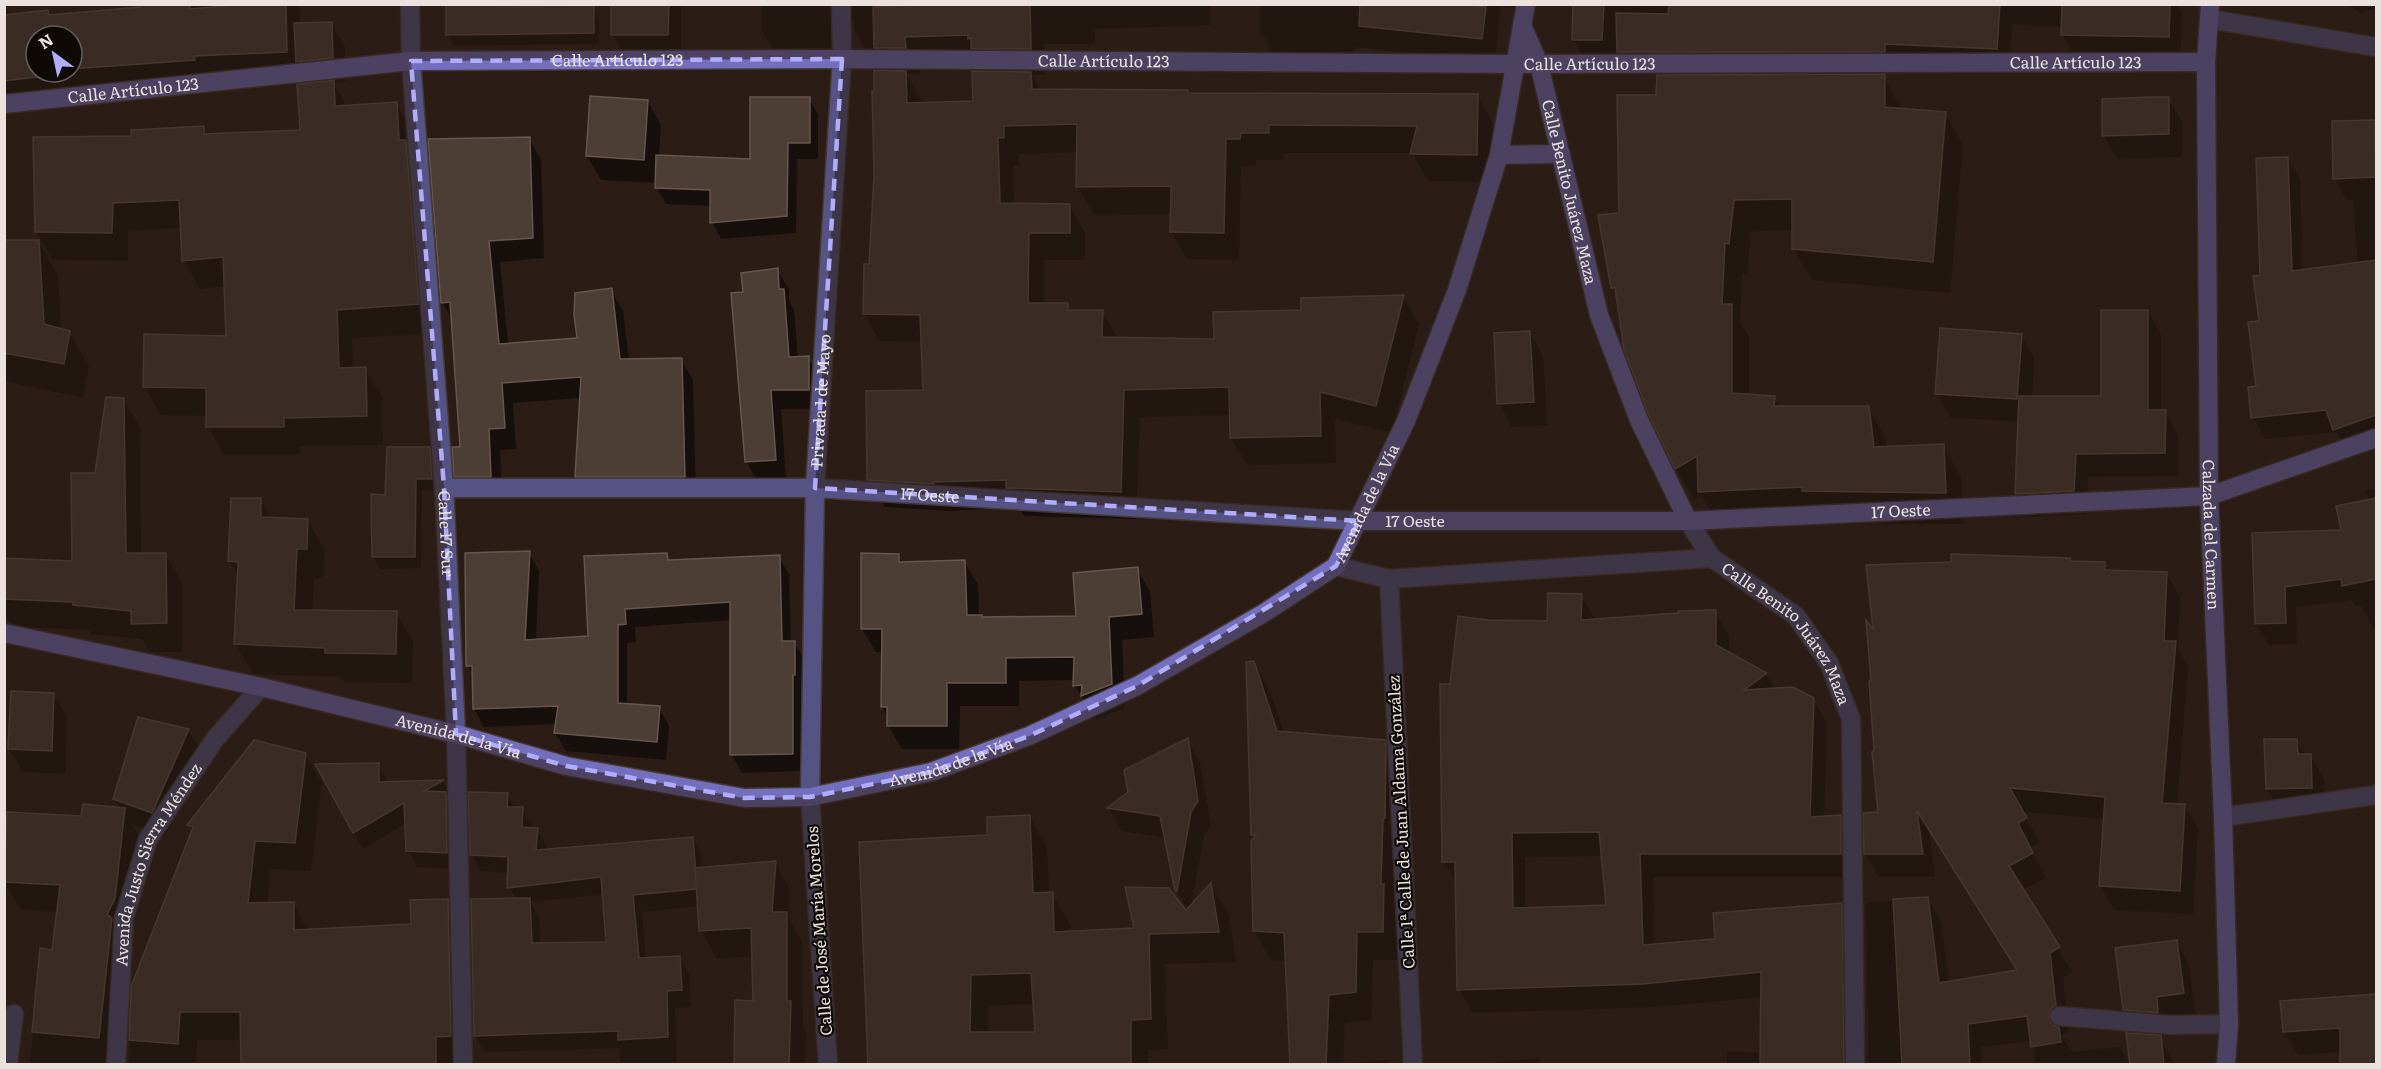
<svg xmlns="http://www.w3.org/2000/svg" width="2381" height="1069" viewBox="0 0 2381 1069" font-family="Literata,serif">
  <rect width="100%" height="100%" fill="#2b1d15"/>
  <!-- shadow -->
  <g fill="#0007" fill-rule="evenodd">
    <path d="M141,4H297L300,9V25L331,23L345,47L346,81L333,82L347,107L397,104L413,133L434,333L352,338L353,369H365L382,397L383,445L300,446V455H224L208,426V416L161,415L145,387L228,337L226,286L200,289L184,260L182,228L128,231V261L53,260L36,232L133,137L203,128L208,135L301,131L311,84L301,68L4,108V5L11,16L48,11L50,16L142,9ZM36,36H72V72H36Z"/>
    <path d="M612,4H681V58H626L612,35Z"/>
    <path d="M762,4H1211L1210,25L1095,29V44H1044L1045,75H1032L1041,91H1187L1189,95L1477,96L1493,123L1492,182L1428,181L1412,153H1284V160H1256V166H1241L1239,260L1187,259L1171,231L1172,214L1094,215L1078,187V152L1019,154V165H1013L1014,204L1069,205L1085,233V260H1044V304H1067L1071,311L1102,312L1118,339L1216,341L1302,311L1403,297L1419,324L1392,433L1335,419L1336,463L1247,465L1231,438V415L1140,417L1136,519L1024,516L1019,507L949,511L885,507L869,479L925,392L923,342L880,341L864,313L889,72L880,57H870L854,30V20L845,26V57H777L762,31ZM980,62L987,73L974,102L921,104V100L906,74H920V63Z"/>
    <path d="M1260,4H1515L1514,8L1500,7L1495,61L1354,47V53L1273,52L1260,30Z"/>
    <path d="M1574,4H2177L2183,14L2180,59L2075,56L2062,34L2063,27L2012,24L2009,70L1896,65V73H1882L1902,110L1945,114L1963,145L1950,293L1812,280L1794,249V230L1751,231L1747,275L1742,274L1740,322L1749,337V395L1774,397L1780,407H1868L1886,439L1887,448L1943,446L1961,477L1963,524L1718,523L1701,495L1694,499L1676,468L1617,297L1612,287L1620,214L1657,97L1658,73H1631L1624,62L1586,61L1573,39Z"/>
    <path d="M2344,4H2376V8L2362,13Z"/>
    <path d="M593,7L599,19V44L454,46L448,34Z"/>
    <path d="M592,98L648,102L661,125L659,156L752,160L809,98L818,115V159H797L796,233L721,239L712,222V206L666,204L656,187V183L601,180L587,156Z"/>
    <path d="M2168,98L2182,122V157L2117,159L2104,135Z"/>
    <path d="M2376,122V442L2347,451L2336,432L2265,439L2253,417L2258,388L2261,276L2288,158L2300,180L2303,271L2358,264L2353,200H2347L2334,178V123Z"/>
    <path d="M529,139L541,160L544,258L500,262L508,344L579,339L611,290L623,311L629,360H681L693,380L696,497H589L577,476L581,398L513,403L516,449L500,450L502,497H468L456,476L462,448L453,321L442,302Z"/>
    <path d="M38,241L58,275L61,330L69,332L89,366L83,398L4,381V242Z"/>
    <path d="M777,270L789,289V301L794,310L798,358H808L819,377L820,409H781L786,479L757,481L746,461Z"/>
    <path d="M2148,311L2161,335V412H2165L2178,435V476L2088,477L2087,514L2030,517L2017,494L2019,422L1950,417L1937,393L2021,335L2034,358L2032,398H2102Z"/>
    <path d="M1530,332L1543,356L1547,425L1512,427L1499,403Z"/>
    <path d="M123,399L140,428L141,555L165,554L182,583V652H150L142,639L91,634L89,630L13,627L4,612V560L74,563L96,474Z"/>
    <path d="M429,448L435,460L438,490H422L421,568L380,569L373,557L387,496Z"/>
    <path d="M2376,489V629L2374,630L2361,605L2356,606L2352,600L2296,607L2297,644L2269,645L2256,624L2254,534L2342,532L2368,501L2366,491Z"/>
    <path d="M260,499L272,519L307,520L325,550L323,578H314L312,612L396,613L413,642L412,683L344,682L341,677L253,674L236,644L239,577L229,561Z"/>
    <path d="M529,553L539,571L536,641L590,637L666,554L670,561L779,557L789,575L791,642H794L805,660V693H802L803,771L742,773L732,755V620L635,627L636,642L627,643V706L659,708L669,726L666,760L566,751L555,733L556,724L484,727L474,709V676L468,666Z"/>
    <path d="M898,555L903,563L964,561L978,585L979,616L982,619L1078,618L1137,569L1150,592L1154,637L1122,640L1125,708L1096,719L1075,686V680L1019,681V706H960L959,749H902L888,725V718L882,707L883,652H876L862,629Z"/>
    <path d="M2070,559L2072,563L2104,564L2109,571L2166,573L2180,597L2178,648L2188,667L2177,805H2184L2198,829L2193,914L2114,910L2101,886L2105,819L2022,812L2040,843L2030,848L2046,878L2022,890L2072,972L2063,978L2069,1030L2062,1036L2072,1052L2120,1047L2131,1064H2035L2032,1041L1981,1047L1982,1064H1868L1866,903L1927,898L1941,922L1949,983L2019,972L1929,830L1935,877H1879L1865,854L1879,813L1873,682L1875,634Z"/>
    <path d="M1581,596L1595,619L1715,612L1729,636V654L1766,674L1775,689L1813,699L1827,723L1824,817L1840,816L1854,840V877H1653L1655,946L1716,940L1841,905L1855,928L1856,1064H1727V1051L1762,1053V997L1657,1007L1473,1013L1459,989L1457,884L1444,862L1452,686L1488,621L1548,622ZM1603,856L1608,906L1525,909V857Z"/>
    <path d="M1254,663L1270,692L1284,733L1385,741L1401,770L1398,960H1373L1371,1020L1345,1023L1343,1064H1291L1287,961L1271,960L1254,931L1255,839L1252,834Z"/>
    <path d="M53,694L67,717L65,774L23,772L9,749Z"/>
    <path d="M188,730L202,753L165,836L132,824L140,838L115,1064H30L41,950L54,951L58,912L20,909L4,882L83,817L120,809L114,799ZM120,834H123L115,905H112Z"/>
    <path d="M1187,740L1200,763L1211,825L1204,836L1191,907L1211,885L1229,915L1236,962L1165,964L1168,1049L1148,1050V1064H870L989,837L1029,816L1047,847L1049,894H1052L1070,925V933L1136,929L1191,915L1176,890L1166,838L1122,831L1109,809L1130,792ZM1035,1004L1037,1033L988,1034V1006Z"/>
    <path d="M2296,740L2305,756H2311L2324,779L2325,811L2281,812L2267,789Z"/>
    <path d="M305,754L322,782L311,871L271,869L267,904H293L308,930L413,925L447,901L464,929L467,1064H242V1040H197L196,1064H129L133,988L193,833L189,825Z"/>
    <path d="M379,765L388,783L443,781L452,796L448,799L454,809L456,869L417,867L408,850L406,823L363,849L317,766Z"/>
    <path d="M507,794L515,808L522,809L532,825V829L537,830L547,847L546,850L693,838L702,855L703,869L775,863L791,891L789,919L802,942L803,1025L806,1031L805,1064H735L754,1002L753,956L717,959L701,931L699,906L642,912L646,959L679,957L689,974L691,1007L675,1008L677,1064H621L620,1048L485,1052L475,1035L516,899L509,887V873L481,871L471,854ZM604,894L608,944L540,945L539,916L531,902Z"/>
    <path d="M2176,941L2189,965L2196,1016L2169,1020L2171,1036L2158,1035L2174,1064H2131L2139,1035L2124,1009Z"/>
    <path d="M2376,995V1064H2341L2342,1052L2298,1055L2284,1031L2282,1003Z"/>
    <path d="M1539,1058L1542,1064H1479Z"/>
    <path d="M1389,1060L1392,1064H1348V1063Z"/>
  </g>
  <!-- building -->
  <g fill="#4d3e35" stroke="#66564d" stroke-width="1.5" fill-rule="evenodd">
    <path d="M140,4H190V9L244,4H286L287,52L194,56L195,60L72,69V36H36V72H44L45,76L4,81V15L48,10L49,15L140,7Z"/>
    <path d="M611,4H669L668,35H611Z"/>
    <path d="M941,4H1030L1031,49H971V38L968,39V35L905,37L906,48H874L873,7Z"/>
    <path d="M1360,4H1463L1486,7L1482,39L1359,26Z"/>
    <path d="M1573,4H1604L1602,40H1572Z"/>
    <path d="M1669,4H2000L1997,49L1885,44V52H1617L1616,13L1668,14Z"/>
    <path d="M2062,4H2170L2169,37L2061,35Z"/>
    <path d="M446,5L594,6V33L446,35Z"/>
    <path d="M332,22L333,58L296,62L294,23Z"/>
    <path d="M874,70L906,71L907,103L973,101L972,71L1031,72L1032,89L1188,90V93L1478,94L1477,155L1410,154L1417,126L1269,125V133H1241L1240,139H1226L1224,233L1170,232L1171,186L1076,187L1077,124L1004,126V138H998L1000,203L1070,204V233H1029L1028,303H1068V310H1103L1102,337L1214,339L1213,312L1301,310V298L1404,295L1376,406L1320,392L1321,436L1230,438L1229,387L1124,390L1121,492L1006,488V480L933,482L934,484L867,480L866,391L923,390L920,315L863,314L864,264H869L874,175L872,91H874Z"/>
    <path d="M1885,74V107L1946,112L1933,262L1792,249V199L1734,200L1729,244L1725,243L1722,304H1732V393L1775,396L1774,406H1869L1874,447L1944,444L1946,493L1802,491V487L1698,492L1697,456L1675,469L1649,416L1624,349L1615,288H1611L1598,215L1619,213L1617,95H1656L1657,75Z"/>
    <path d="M334,80L335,106L397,102L399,140H406L419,304L337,310L339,368L366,367L367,416L284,418V427H206V388L143,387L144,334L226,336L223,257L182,261L179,200L113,203L112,233L35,232L33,137L131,136V130L204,126V134L300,130L297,84Z"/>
    <path d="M590,96L648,100L644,160L586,156Z"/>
    <path d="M750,97H810V143H788L787,216L710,223V190L655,188L656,155L750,159Z"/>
    <path d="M2150,97H2169V134L2102,136V99Z"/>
    <path d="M2375,120L2376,177L2333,179L2332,121Z"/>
    <path d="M530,137L533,238L489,241L499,344L577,338L574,315L575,293L612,288L620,359L682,358L685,477H575L581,377L502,383L505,428L489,429L491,477H454L452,447H460L450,302L441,303L428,139Z"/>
    <path d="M2288,157L2292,271L2376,260V415L2333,430L2326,410L2251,418L2248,387L2256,386L2248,322L2259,321L2253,276L2260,275L2256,158Z"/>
    <path d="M4,240H39L44,324L70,331L64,364L4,353Z"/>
    <path d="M778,268L779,289H784L789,357L809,356V390H771L776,460L745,462L731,293L743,292L741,273Z"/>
    <path d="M2101,310H2148V410H2166L2165,453L2076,454L2074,491L2015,494L2019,396H2101Z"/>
    <path d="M1940,328L2022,334L2017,399L1935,394Z"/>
    <path d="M1530,331L1534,402L1497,404L1494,333Z"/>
    <path d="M106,397L124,398L126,553H166L167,623L131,624V611L73,605V602L4,599V558L72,561L71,473H95Z"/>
    <path d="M387,447H430L432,479H416L415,557H372L371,494L385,495Z"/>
    <path d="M231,498H261V517L308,519L307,549H297L294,610L397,611L396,654L325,653V648L234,644L238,562L228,561Z"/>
    <path d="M2376,498V579L2342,586L2341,579L2285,587L2286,623L2255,624L2252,533L2341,530L2336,506Z"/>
    <path d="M530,551L525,640L588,636L584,556L667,553L668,560L780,555L782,641H795V675H793V754L730,755V602L625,609L626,624L618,625V703L660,706L657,742L554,733L558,706L473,709L472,666H466L465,553Z"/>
    <path d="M861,553L899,554V562L965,560L967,615H982V617L1076,616L1073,573L1138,567L1142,614L1109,617L1112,684L1081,696L1082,685L1073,686L1074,657L1006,658V683H947V726H887V707H881L882,629H861Z"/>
    <path d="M1951,554L2070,558V561L2105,562V570L2167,572L2164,641H2176L2162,803L2185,804L2180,891L2099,886L2105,797L2010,788L2027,818L2018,823L2033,853L2009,866L2060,947L2050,953L2056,1005L2050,1009L2048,1016L2052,1025L2059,1027L2061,1042L2031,1047L2027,1016L1968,1024L1970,1065H1902L1893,899L1928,897L1939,983L2017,970L1917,811L1923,854H1864L1863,813L1878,812L1872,752L1874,751L1869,681L1871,680L1866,620L1873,629L1866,565L1951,562Z"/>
    <path d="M1548,593L1582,594L1581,620L1678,613V611L1716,610V645L1767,673L1744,690L1793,687L1814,698L1810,817L1841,815V854H1640L1643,945L1715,939L1713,913L1842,903L1844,1065H1760L1761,972L1643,984L1457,990L1455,862H1442L1440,684H1450L1458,616L1488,620L1547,621ZM1599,832L1606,905L1513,908L1512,833Z"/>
    <path d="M1254,661L1277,731L1386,740L1385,818L1383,819L1381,884H1384L1383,932H1357L1356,992L1329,995L1326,1065H1290L1284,933L1253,931L1251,841L1256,835H1251L1246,662Z"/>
    <path d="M11,691L54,693L52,751L8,749Z"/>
    <path d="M138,717L189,729L152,813L113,799Z"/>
    <path d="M1188,738L1198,801L1191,812L1177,891H1175L1160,816L1107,808L1128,792L1124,770Z"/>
    <path d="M2264,739H2297L2298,754H2311L2312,788L2266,789Z"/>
    <path d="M254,740L306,753L295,843L255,841L248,903L294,902V930L411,924L410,900L448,899L451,1036L436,1037V1065H241L240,1012H180L178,1044L129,1040L131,987L193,827L187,825Z"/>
    <path d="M379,763V782L444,780L424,791L446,792L447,853L406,851L404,803L353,833L315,764Z"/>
    <path d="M468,792L508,793L507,807H523L522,827L538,828L536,850L693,837L697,889L633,895L639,958L680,956L682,990L667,991L668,1037L618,1040V1031L474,1036L471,899L530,898L532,943L606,942L601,877L507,888L508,857L470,855Z"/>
    <path d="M83,804L125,808L115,898L107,915L112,918L99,1038L32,1032L40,948L52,950L60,885L4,882L7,812L81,816Z"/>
    <path d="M1030,815L1033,893L1053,892L1054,932L1134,928L1125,887L1169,888L1186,910L1211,883L1219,932L1149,934L1151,1019L1131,1020V1065H868L859,842L987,835V817ZM1031,973L1035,1032H970L971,975Z"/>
    <path d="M776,861L772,912H787V1001H791L789,1065H734L735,1000L753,1001L751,928L699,931L695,868Z"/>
    <path d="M2177,940L2184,993L2157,997L2158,1013L2123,1010L2115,948Z"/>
    <path d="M2376,994V1065H2340V1028L2283,1032L2280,1001Z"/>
    <path d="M2126,1033L2161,1035L2164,1065H2130Z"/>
  </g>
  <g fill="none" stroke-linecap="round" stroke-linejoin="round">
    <!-- lane casing -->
    <g stroke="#463931" stroke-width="21">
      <g id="lane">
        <path d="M2209,19L2376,47"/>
        <path d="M2059,1016L2171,1025L2229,1024"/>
      </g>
    </g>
    <!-- street casing -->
    <g stroke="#463931" stroke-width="21">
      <g id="street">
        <path id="s1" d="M410,4L411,61L444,488L456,734L463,1064"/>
        <path id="s2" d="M444,488H815L1359,521"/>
        <path id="s3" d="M1688,521L1712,558L1796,616L1829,663L1851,719L1855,1064"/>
        <path d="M1336,566L1389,579L1712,558"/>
        <path d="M1389,579L1413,1064"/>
        <path d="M2223,817L2376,795"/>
        <path d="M8,1064L14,1014"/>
        <path id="s4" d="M116,1064L124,918L148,839L215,739L261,687"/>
        <path id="s5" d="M828,1064L810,797L815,488L842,59L841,4"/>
      </g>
    </g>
    <!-- secondary casing -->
    <g stroke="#463931" stroke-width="21">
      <g id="secondary">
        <path id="s6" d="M2210,4L2206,62L2209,496L2223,817L2229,1024L2226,1064"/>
        <path id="s7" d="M1522,25L1539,64L1599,315L1639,420L1688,521"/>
        <path id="s8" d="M4,104L411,61L842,59L1515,64L2206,62"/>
        <path d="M1499,155L1561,154"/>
        <path id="s9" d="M1359,521H1688L2209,496L2376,438"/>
        <path id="s10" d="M4,633L261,687L456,734L566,766L744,798L810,797L931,772L1029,736L1137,686L1264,613L1336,566L1406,421L1457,290L1499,155L1526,4"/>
      </g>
    </g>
    <!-- lane -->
    <use href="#lane" stroke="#555384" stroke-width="18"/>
    <!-- street -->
    <use href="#street" stroke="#555384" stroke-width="18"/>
    <!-- secondary -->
    <use href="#secondary" stroke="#736ebd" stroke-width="18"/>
  </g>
  <!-- marked area -->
  <path d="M0 0H2381V1069H0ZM842,59L815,488L1359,521L1336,566L1137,686L1029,736L931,772L810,797L744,798L566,766L456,734L444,488L411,61Z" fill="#2b1d15" fill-opacity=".55" fill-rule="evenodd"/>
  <path fill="none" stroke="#b0aefa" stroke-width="4.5" stroke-dasharray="12 8" stroke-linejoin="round" d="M842,59L815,488L1359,521L1336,566L1137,686L1029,736L931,772L810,797L744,798L566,766L456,734L444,488L411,61Z"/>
  <g text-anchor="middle" stroke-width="4.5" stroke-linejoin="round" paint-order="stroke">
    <!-- street labels -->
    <g font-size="16" fill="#ece2dd" stroke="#0f0906">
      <text dy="6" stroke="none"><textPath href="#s8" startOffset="616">Calle Artículo 123</textPath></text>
      <text dy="6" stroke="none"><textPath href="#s8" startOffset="1102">Calle Artículo 123</textPath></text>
      <text dy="6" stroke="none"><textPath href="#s8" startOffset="2074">Calle Artículo 123</textPath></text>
      <text dy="6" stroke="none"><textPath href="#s8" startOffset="1588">Calle Artículo 123</textPath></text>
      <text dy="6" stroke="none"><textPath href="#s8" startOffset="130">Calle Artículo 123</textPath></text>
      <text dy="6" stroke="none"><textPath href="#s7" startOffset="174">Calle Benito Juárez Maza</textPath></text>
      <text dy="6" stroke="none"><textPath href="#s5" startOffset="664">Privada 1 de Mayo</textPath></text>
      <text dy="6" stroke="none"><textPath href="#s2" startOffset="486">17 Oeste</textPath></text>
      <text dy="6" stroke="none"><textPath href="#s10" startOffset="1474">Avenida de la Vía</textPath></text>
      <text dy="6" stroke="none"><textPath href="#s9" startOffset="542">17 Oeste</textPath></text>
      <text dy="6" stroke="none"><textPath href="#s9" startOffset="56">17 Oeste</textPath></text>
      <text dy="6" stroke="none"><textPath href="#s1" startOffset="531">Calle 17 Sur</textPath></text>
      <text dy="6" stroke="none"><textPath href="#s6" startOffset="531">Calzada del Carmen</textPath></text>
      <text dy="6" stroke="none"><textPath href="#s3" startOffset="153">Calle Benito Juárez Maza</textPath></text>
      <text dy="6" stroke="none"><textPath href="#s10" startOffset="466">Avenida de la Vía</textPath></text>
      <text dy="6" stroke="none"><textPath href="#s10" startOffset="970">Avenida de la Vía</textPath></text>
      <text transform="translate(1401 822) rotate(-93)" y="6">Calle 1ª Calle de Juan Aldama González</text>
      <text dy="6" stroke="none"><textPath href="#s4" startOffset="208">Avenida Justo Sierra Méndez</textPath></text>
      <text transform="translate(819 931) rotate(-94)" y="6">Calle de José María Morelos</text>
    </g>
  </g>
  <!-- border -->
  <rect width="2381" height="1069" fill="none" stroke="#ece2dd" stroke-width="12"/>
  <!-- north arrow -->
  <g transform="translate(54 54) rotate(327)"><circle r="28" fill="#0f0906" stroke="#67605c" stroke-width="1.5"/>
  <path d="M0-4.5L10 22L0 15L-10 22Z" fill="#b0aefa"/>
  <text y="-9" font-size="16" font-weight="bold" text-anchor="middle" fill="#ece2dd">N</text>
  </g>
</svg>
